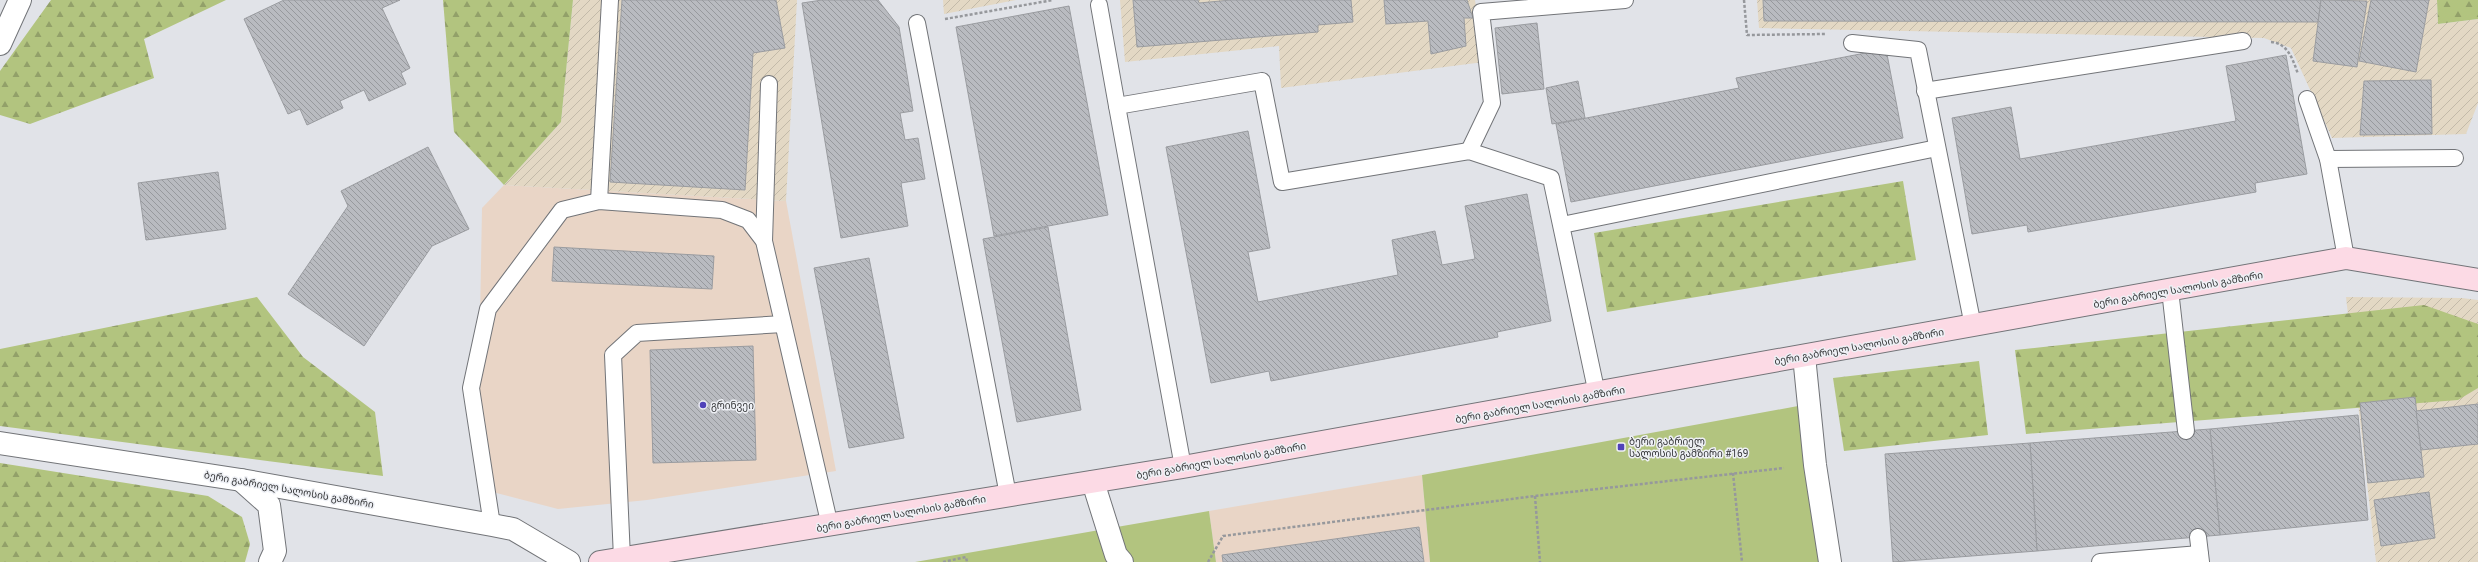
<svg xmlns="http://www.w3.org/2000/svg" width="2478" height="562" viewBox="0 0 2478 562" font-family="Roboto,'Noto Sans Georgian',sans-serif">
  <defs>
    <pattern id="industrial-furrows" width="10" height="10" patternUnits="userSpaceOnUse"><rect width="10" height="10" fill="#e3d8c4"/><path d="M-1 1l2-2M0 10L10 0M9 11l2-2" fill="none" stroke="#c3baa9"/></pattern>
    <pattern id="forest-firs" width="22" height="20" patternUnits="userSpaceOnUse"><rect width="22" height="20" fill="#b2c47f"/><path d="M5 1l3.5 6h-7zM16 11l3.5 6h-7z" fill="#92a069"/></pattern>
    <pattern id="building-back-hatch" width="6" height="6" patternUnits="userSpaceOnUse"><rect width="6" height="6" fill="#b9bbc0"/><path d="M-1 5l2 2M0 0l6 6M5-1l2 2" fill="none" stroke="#97999d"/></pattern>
  </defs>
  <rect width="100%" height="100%" fill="#e1e3e8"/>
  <!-- commercial -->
  <g fill="#e9d5c6">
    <path d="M504,185L786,201L836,471L647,500L558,509L477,488L482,208Z"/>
    <path d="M1422,475L1430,562H1216L1209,511Z"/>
  </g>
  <!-- industrial -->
  <g fill="url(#industrial-furrows)">
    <path d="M573,0H797L786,201L504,185L561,122Z"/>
    <path d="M943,0H1016L944,14Z"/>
    <path d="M1120,0H1475L1484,62L1281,88L1279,46L1125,62Z"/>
    <path d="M1757,0H2437L2438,24L2478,19V103L2466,134L2332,138L2291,48L2264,38L1759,28Z"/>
    <path d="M2346,297L2462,298L2478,300V562H2376Z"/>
  </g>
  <!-- green -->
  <g fill="#b2c47f">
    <path d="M1798,406L1820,562H1430L1422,475Z"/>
    <path d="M1209,511L1216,562H915Z"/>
  </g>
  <!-- forest -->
  <g fill="url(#forest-firs)">
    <path d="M51,0H226L144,39L154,78L30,124L0,115V71Z"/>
    <path d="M443,0H573L561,122L504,185L454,132Z"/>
    <path d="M2437,0H2478V19L2438,24Z"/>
    <path d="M1903,181L1916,260L1607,312L1594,233Z"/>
    <path d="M257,297L303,357L375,412L383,476L0,426V349Z"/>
    <path d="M2424,305L2478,324V388L2458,400L2026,434L2015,350Z"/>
    <path d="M1979,361L1988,435L1844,451L1833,378Z"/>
    <path d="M0,463L208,496L242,517L250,544L245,562H0Z"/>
  </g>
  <!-- building -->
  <g fill="url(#building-back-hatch)" stroke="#9a9ca0">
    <path d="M284,0H400L382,8L410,68L401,73L406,84L369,101L364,90L340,101L343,108L307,125L300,109L288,114L244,19Z"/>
    <path d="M622,0H776L785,48L753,53L745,190L610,182Z"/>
    <path d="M822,0H878L899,27L913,111L900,113L905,140L918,138L925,179L901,183L908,226L841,238L802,3Z"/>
    <path d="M1133,0H1198L1199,3L1231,0H1351L1353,22L1318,25V32L1137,47Z"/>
    <path d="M1384,0H1467L1473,18H1464L1466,46L1431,54L1428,21L1386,24Z"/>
    <path d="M1763,0H2321L2318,22L1764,21Z"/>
    <path d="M2321,0L2367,1L2357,67L2313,61Z"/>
    <path d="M2371,0H2429L2416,72L2359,61Z"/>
    <path d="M1069,6L1108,215L994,236L956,27Z"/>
    <path d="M1537,23L1544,89L1502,94L1495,28Z"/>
    <path d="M1886,49L1903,138L1571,202L1556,124L1739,88L1736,78Z"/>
    <path d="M2286,55L2307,174L2255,183L2256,192L2028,232L2027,225L1972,234L1952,118L2011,107L2020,159L2236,121L2226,66Z"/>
    <path d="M2431,80L2432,134L2360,135L2364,81Z"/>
    <path d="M1578,81L1585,118L1552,124L1546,88Z"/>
    <path d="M1248,131L1270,248L1248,252L1258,302L1398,275L1392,240L1435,231L1442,265L1475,259L1465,206L1527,194L1551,321L1497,332L1498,337L1271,381L1269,371L1211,383L1166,147Z"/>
    <path d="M428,147L469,229L432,246L364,346L288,294L348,206L341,191Z"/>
    <path d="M218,172L226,229L146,240L138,183Z"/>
    <path d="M1048,227L1081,410L1017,422L983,239Z"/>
    <path d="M554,247L714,256L712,289L552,281Z"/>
    <path d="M869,258L904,438L849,448L814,268Z"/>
    <path d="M753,346L756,460L653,463L650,350Z"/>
    <path d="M2415,397L2424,477L2368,483L2360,403Z"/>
    <path d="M2478,404V444L2421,450L2416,411Z"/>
    <path d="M2358,415L2368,520L2220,535L2210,429Z"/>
    <path d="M2210,429L2220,535L2037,551L2030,443Z"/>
    <path d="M2030,443L2037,551L1893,562L1885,454Z"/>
    <path d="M2429,492L2435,538L2381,546L2374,500Z"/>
    <path d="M1419,527L1424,562H1223L1222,555Z"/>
  </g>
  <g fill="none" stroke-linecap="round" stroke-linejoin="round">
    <!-- lane casing -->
    <g stroke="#727478" stroke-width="18">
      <g id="lane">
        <path d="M1099,5L1117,106"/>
        <path d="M917,23L1008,495"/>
        <path d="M1852,43L1918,50L1973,326"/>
        <path d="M1925,91L2243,41"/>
        <path d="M2307,99L2328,159L2346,258"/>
        <path d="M1469,151L1492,103L1481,12L1625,0"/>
        <path d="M2328,159L2455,158"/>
        <path d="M599,201L610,0"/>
        <path d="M1562,225L1937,148"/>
        <path d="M764,241L769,84"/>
        <path d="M2170,290L2186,431"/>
        <path d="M1183,467L1117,106L1262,81L1282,182L1469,151L1551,178L1597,394"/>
        <path d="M492,525L471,388L488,309L562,210L599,201L722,210L748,220L764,241L830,526"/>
        <path d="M2198,537L2201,562"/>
        <path d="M622,558L613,355L637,333L783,324"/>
        <path d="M2100,562L2200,554"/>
      </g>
    </g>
    <!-- street casing -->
    <g stroke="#727478" stroke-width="24">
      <g id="street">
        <path d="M0,44L20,0"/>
        <path d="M1804,356L1815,465L1830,562"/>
        <path d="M0,443L241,480L492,525L513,529L569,562"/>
        <path d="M241,480L269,505L275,551L270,562"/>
        <path d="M1093,482L1116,555L1122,562"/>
      </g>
    </g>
    <!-- secondary casing -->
    <g stroke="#727478" stroke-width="24">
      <path id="secondary" d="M600,562L1183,467L2346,258L2478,280"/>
    </g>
    <!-- path -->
    <g stroke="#96989c" stroke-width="2.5" stroke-dasharray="3 2" stroke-linecap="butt">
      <path d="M1744,0L1747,35L1826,34"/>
      <path d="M945,19L1053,0"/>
      <path d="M2271,42C2288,43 2293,60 2298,74"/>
      <path d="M1733,473L1742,562"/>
      <path d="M1535,496L1540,562"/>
      <path d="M943,562L966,557L967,562"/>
      <path d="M1208,562L1223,536L1535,496L1784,468"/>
    </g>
    <!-- lane -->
    <use href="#lane" stroke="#fff" stroke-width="16"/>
    <!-- street -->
    <use href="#street" stroke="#fff" stroke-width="22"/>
    <!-- secondary -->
    <use href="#secondary" stroke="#fcdae5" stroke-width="22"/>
  </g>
  <!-- markers -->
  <g fill="#5042b9" stroke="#eef0f5" stroke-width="1.5">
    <circle cx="703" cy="405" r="4"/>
    <rect x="1617" y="443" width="8" height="8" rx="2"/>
  </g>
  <g text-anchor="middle" stroke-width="3" stroke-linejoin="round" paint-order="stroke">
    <!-- street labels -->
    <g font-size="10" fill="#363739" stroke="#eef0f5">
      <text transform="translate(2178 289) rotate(-10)" y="4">ბერი გაბრიელ სალოსის გამზირი</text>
      <text transform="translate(1859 346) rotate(-10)" y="4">ბერი გაბრიელ სალოსის გამზირი</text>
      <text transform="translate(1540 404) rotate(-10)" y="4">ბერი გაბრიელ სალოსის გამზირი</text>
      <text transform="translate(1221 460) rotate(-10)" y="4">ბერი გაბრიელ სალოსის გამზირი</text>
      <text transform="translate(289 489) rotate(10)" y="4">ბერი გაბრიელ სალოსის გამზირი</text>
      <text transform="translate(901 513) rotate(-10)" y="4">ბერი გაბრიელ სალოსის გამზირი</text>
    </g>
    <!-- poi labels -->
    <g font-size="10" fill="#363739" stroke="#eef0f5" text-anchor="start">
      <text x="711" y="409">გრინვეი</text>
      <text x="1629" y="445">ბერი გაბრიელ<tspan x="1629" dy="12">სალოსის გამზირი #169</tspan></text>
    </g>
  </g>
</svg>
